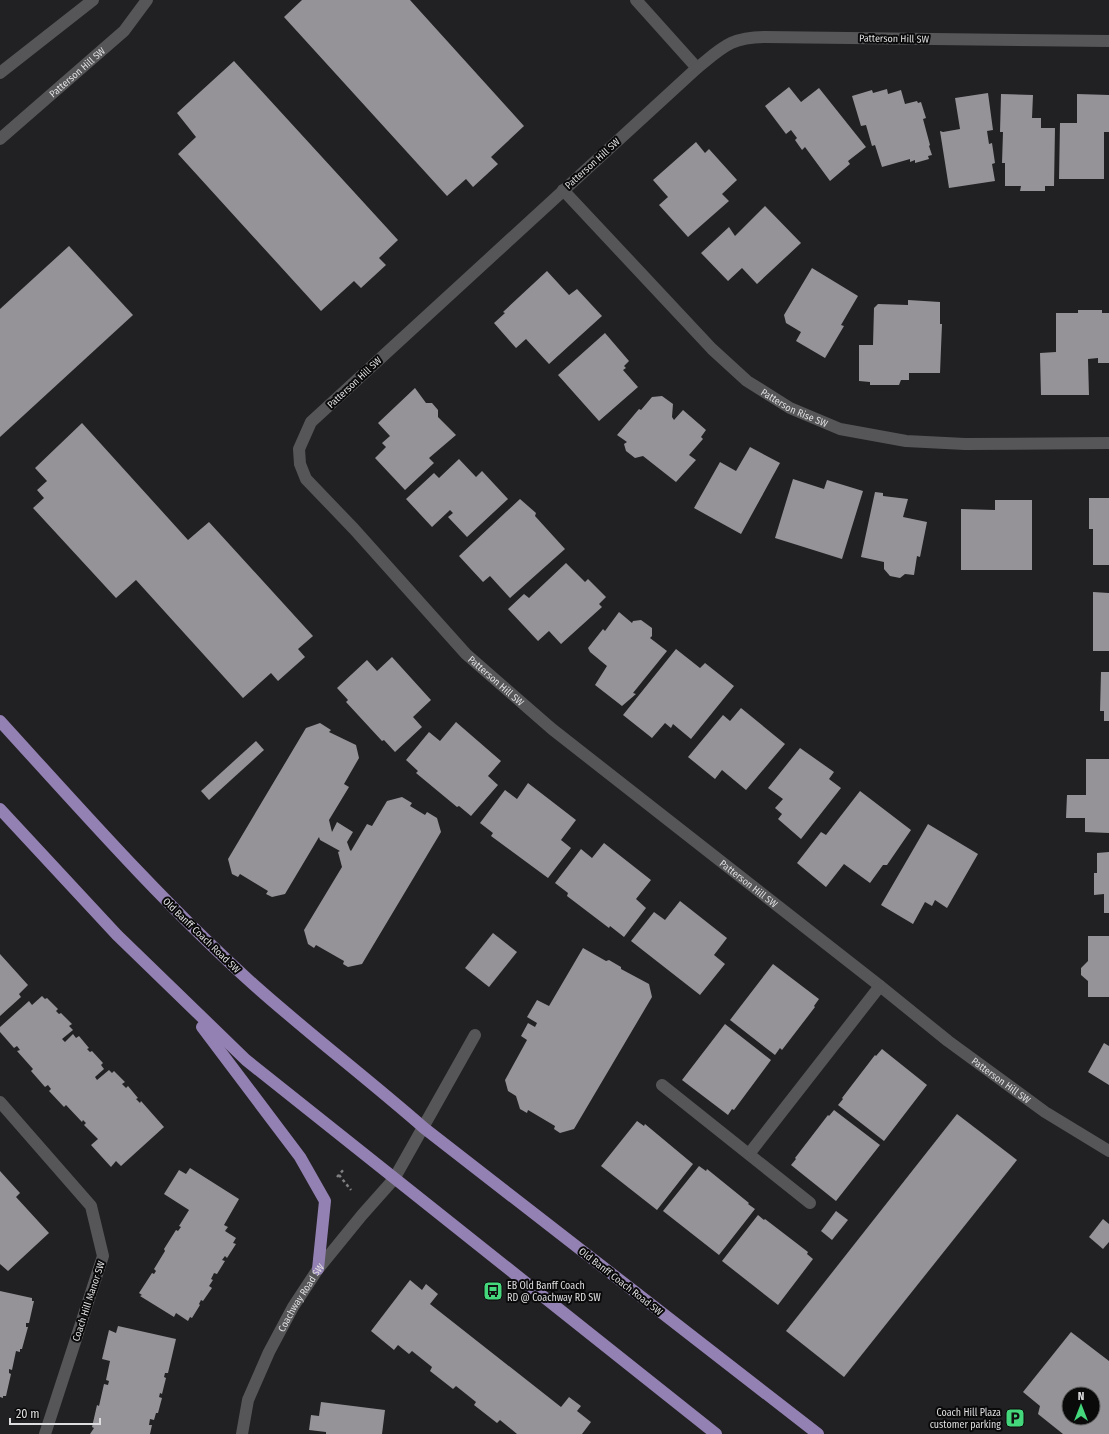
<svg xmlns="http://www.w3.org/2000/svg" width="1109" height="1434" viewBox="0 0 1109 1434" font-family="'Fira Sans Condensed',sans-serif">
  <rect width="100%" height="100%" fill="#212023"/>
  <!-- building -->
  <g fill="#959397" fill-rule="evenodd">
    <path d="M302,0H410L524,126L491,157L498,164L473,187L466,179L447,196L284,17Z"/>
    <path d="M234,61L398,240L379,258L386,265L361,288L354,281L321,311L178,154L196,137L177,113Z"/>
    <path d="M789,87L801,102L819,88L866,147L848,161L850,164L830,181L805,147L802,150L795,140L797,138L791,130L786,134L765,106Z"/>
    <path d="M887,89L888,94L901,90L905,104L917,101L918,103L921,102L926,118L923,119L930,145L929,146L932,155L928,156L929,159L915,163V160L910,162V159L882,167L875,145L872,146L866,125L861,126L852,96L872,90L873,93Z"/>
    <path d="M988,93L993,130L987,131L989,144L992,143L995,163L992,164L995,181L949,188L940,131L943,132L960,129L955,98Z"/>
    <path d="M1001,94L1033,95L1032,118H1041V128H1055L1054,186H1045V191H1020L1021,186H1005V163H1002L1003,132H1000Z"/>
    <path d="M1077,94L1109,95V132H1104V179H1059L1060,123H1077Z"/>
    <path d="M696,142L705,153L709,149L737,180L722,194L729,201L688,237L659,205L668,197L653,180Z"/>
    <path d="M765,206L801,243L757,284L742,268L728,281L701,253L729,227L735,236Z"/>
    <path d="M69,246L133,315L0,437V309Z"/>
    <path d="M812,268L858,296L841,325L844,326L825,358L796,341L801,332L786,323L784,315Z"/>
    <path d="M547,271L569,295L577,289L602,316L549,364L526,339L516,348L494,323L505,313L503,312Z"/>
    <path d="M908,300L940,302V324H942L940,373H909V380H901L899,385H870V382L859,381V345H873L874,308L878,304L908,305Z"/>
    <path d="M1078,310H1102V313H1109V363H1098V358L1088,359L1089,395H1041L1040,353L1056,352V313H1078Z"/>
    <path d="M605,333L629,361L624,366L626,368L623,370L638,387L599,421L558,375Z"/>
    <path d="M415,388L426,403H432L438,410V417L456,435L429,458L434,463L405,490L375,458L386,447L382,443L390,436L378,423Z"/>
    <path d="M662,396L673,404L672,417L674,420L683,410L706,430L701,437L703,439L689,455L696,460L676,482L643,456L635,458L626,451L624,444L627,442L617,435L639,409L641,410L652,397Z"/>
    <path d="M82,423L188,540L209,522L313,636L298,649L305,657L278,681L271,673L243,698L136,580L116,598L33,508L44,498L37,490L47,481L35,468Z"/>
    <path d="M750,447L780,463L741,534L694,508L720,462L736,471Z"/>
    <path d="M459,459L476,477L482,471L508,499L467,537L448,517L453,513L450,510L432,527L406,499L434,473L439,478Z"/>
    <path d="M793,479L824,489L827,480L863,491L842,559L775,538Z"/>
    <path d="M875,492L883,493V496L908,499L903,517L927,522L920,557L917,556L914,575L905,574L900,578L890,576L884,569V562L861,557Z"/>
    <path d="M1089,498H1109V565H1093V529H1089Z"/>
    <path d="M520,499L536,513L535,516L565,549L510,598L490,576L483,582L459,556Z"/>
    <path d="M995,500H1032V570H961V509L995,510Z"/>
    <path d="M566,563L585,582L588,579L606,597L599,604L602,607L561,644L549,631L538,641L508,609L524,594L529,598Z"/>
    <path d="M1093,592L1109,593V651H1093Z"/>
    <path d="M619,612L632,623L633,621L641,620L652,628V636L650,638L667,651L633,693L636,694L622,706L595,685L607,666L590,652L588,648L603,629L605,631Z"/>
    <path d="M676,649L700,668L705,663L734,686L691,739L673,724L671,728L665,723L652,738L623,715Z"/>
    <path d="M392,657L431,700L413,717L422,727L395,752L384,740L382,741L346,702L348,700L337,688L367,660L377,671Z"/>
    <path d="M1101,672H1109V721H1104V711H1100Z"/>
    <path d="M741,708L785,744L746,790L722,770L715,779L688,757L723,715L730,721Z"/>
    <path d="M456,722L501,761L488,776L498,785L471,816L459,806L457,807L416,773L418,771L406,760L429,732L440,741Z"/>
    <path d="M320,723L331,730L329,732L356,745L359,758L344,784L349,787L329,820L332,832L337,822L353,832L347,842L350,850L351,851L367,824L372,826L387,801L402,797L412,803L410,806L425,815L427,812L437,818L441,832L362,964L348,967L343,964L344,961L316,945L314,948L308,944L304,930L342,867L338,852L340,851L320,840L319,837L285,894L272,897L266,894L268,891L240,874L238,877L232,874L228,859L306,728Z"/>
    <path d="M256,741L264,750L209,800L201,791Z"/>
    <path d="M800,748L834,772L829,779L841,788L801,839L778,819L782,814L775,808L783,799L768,788Z"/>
    <path d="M1086,759H1109V833L1085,832V818H1066L1067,795H1086Z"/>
    <path d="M528,783L576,820L561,840L571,848L548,878L491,836L493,833L480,823L505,790L517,799Z"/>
    <path d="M860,791L911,830L887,865H883L870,883L844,864L826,887L797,863L821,832L826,835Z"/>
    <path d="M928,824L978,854L947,908L935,900L932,906L925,902L913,924L881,905Z"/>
    <path d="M604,843L651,880L636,899L646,908L624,937L610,926L609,928L567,896L568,893L555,883L581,849L592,858Z"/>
    <path d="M1109,852V913H1104V894L1094,895V873H1097V853Z"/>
    <path d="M680,901L727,938L714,955L725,964L700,995L631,941L654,912L665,920Z"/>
    <path d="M493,933L517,952L489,987L465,968Z"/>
    <path d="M1088,936H1109V997H1088V981L1081,975V968L1088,961Z"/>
    <path d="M583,948L606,961L609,960L621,967V969L649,984L652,997L574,1129L560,1133L554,1129L555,1126L528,1110L527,1113L520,1109L516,1096L508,1091L505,1080L527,1040L521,1036L528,1023L535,1027L537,1023L527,1017L537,1000L549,1006Z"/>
    <path d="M0,954L28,985L19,994L21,997L0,1016Z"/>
    <path d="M773,964L819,999L814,1006L815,1007L782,1050L780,1048L775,1055L730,1020Z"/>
    <path d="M42,996L45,999L47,998L58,1009L56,1011L59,1014L61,1013L72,1024L69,1026L73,1030L62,1039L65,1042L73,1034L76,1038L79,1036L89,1048L87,1049L90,1052L92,1051L103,1063L101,1065L104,1069L95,1077L97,1080L109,1070L112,1073L114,1071L125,1082L122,1084L126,1088L128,1086L138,1098L136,1099L140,1103L141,1101L164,1127L121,1166L116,1161L111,1167L91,1145L98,1139L84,1125L86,1123L83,1120L82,1122L66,1105L64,1107L49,1091L51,1089L48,1085L45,1087L31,1071L33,1069L17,1051L20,1050L17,1046L14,1048L0,1032V1027L29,1001L32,1005Z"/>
    <path d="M725,1024L771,1060L734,1110L732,1109L728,1115L682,1080Z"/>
    <path d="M1104,1043L1109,1046V1085L1088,1072Z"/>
    <path d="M882,1049L927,1085L884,1141L838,1105L843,1099L842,1098L875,1055L876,1056Z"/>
    <path d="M834,1110L880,1145L836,1201L791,1165L796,1159L795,1158L828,1115L829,1116Z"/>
    <path d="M957,1114L1017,1160L844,1377L786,1331Z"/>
    <path d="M637,1121L644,1126L645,1124L693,1164L657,1210L601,1166Z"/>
    <path d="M699,1166L706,1171L707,1169L749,1203L748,1204L755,1209L719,1255L663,1211Z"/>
    <path d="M190,1168L239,1199L224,1225L228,1227L225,1231L236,1238L233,1243L236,1244L227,1258L225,1256L222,1260L225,1261L217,1274L214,1273L211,1279L213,1280L209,1286L212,1288L203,1301L201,1300L199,1304L200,1305L192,1318L190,1317L188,1321L176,1313L174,1317L140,1296L142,1295L139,1293L152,1273L154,1274L156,1271L154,1269L165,1251L164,1249L176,1230L178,1231L181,1227L179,1226L189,1210L164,1194L179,1170L186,1174Z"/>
    <path d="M0,1171L20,1193L16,1197L49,1233L8,1271L0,1264Z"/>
    <path d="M836,1211L848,1220L832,1240L821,1231Z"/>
    <path d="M758,1215L764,1220L765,1219L808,1252L807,1254L813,1259L778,1305L722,1261Z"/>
    <path d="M1103,1219L1109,1224V1242L1103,1249L1089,1237Z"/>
    <path d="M410,1280L422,1290L426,1284L438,1294L430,1304L561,1407L569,1397L581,1406L577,1411L591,1422L582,1434H517L500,1420L497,1423L474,1405L476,1402L456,1386L453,1389L430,1371L432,1367L412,1351L409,1354L398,1345L394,1350L371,1331Z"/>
    <path d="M0,1291L32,1298V1301H34L29,1323H26V1327H28L22,1349H20V1352L16,1351L12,1370L9,1369V1373L11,1374L6,1396H3V1398L0,1397Z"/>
    <path d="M118,1326L176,1339L168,1373H165L164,1377L166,1378L162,1394L160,1393L159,1397L162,1398L158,1413H156L154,1420L150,1419L149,1425H152L150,1434H90L94,1428L92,1427L97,1405L99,1406L104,1384L108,1385L109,1381L106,1380L110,1361L102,1359L109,1330L116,1333Z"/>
    <path d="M1071,1332L1109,1361V1434H1063L1038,1414L1040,1406L1023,1392ZM1069,1394H1093V1418H1069Z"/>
    <path d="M321,1402L385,1410L382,1434H326V1432L309,1430L311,1415L319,1416Z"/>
  </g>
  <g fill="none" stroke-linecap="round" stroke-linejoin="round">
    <!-- path -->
    <g stroke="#808082" stroke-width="2.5" stroke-dasharray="3 3" stroke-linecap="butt">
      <path d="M339,1175L351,1190"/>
      <path d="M337,1177L345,1168"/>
    </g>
    <!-- minor -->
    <g stroke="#565558" stroke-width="12">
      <path d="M636,0L697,68"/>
      <path id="s1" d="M1109,41L765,37C731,37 723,47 697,68L311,422L299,449L300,464L306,479L354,529L466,654L552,729L880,986L948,1041L1045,1112L1109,1151"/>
      <path d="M0,73L93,0"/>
      <path id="s2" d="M0,139L124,31L147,0"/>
      <path id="s3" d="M563,190L712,349L747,381L790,408L840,429L906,441L965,444L1109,443"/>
      <path d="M662,1085L810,1203"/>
      <path d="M0,1102L91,1206L103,1256L45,1434"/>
      <path d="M749,1154L880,986"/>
      <path id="s4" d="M242,1434L248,1400L269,1352L293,1307L318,1269L362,1215L394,1179L475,1035"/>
    </g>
    <!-- major -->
    <g stroke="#9481b3" stroke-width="12">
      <path d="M0,721C82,811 163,903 253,984C309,1034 368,1079 424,1128L818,1434"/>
      <path d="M0,809L117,935L246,1060L716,1434"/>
      <path d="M202,1027L300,1157L325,1201L318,1269"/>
    </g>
  </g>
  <!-- icons -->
  <defs>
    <g id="bus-square" transform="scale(1)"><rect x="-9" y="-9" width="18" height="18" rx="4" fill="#44d77b" stroke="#0a0a0b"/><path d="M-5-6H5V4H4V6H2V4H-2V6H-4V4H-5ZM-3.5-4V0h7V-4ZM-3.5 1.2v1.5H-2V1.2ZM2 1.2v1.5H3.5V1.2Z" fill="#111"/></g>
    <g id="parking-square" transform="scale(1)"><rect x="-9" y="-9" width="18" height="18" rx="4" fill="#44d77b" stroke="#0a0a0b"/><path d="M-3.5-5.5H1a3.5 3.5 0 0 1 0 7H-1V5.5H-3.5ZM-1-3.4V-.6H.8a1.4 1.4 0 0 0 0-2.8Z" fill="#111"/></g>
  </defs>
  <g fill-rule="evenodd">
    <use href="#bus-square" x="493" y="1291"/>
    <use href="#parking-square" x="1015" y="1418"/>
  </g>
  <g text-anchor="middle" stroke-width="4" stroke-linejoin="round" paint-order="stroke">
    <!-- street labels -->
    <g font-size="10" fill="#dedee0" stroke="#0a0a0b">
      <text transform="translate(894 38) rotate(1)" y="4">Patterson Hill SW</text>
      <text dy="4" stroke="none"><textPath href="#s2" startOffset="102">Patterson Hill SW</textPath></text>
      <text transform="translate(592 163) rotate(-42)" y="4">Patterson Hill SW</text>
      <text transform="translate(354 382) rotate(-43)" y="4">Patterson Hill SW</text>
      <text dy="4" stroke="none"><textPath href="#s3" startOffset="320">Patterson Rise SW</textPath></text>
      <text dy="4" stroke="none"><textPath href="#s1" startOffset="1283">Patterson Hill SW</textPath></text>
      <text dy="4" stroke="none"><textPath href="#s1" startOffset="1607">Patterson Hill SW</textPath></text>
      <text transform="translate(202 935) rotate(44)" y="4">Old Banff Coach Road SW</text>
      <text dy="4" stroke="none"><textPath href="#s1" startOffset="1927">Patterson Hill SW</textPath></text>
      <text transform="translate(621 1281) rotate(38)" y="4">Old Banff Coach Road SW</text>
      <text dy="4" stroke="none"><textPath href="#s4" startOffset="150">Coachway Road SW</textPath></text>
      <text transform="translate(88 1301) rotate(-72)" y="4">Coach Hill Manor SW</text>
    </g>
    <!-- poi labels -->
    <g font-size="10" fill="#dedee0" stroke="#0a0a0b" text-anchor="start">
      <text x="507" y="1289">EB Old Banff Coach<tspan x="507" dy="12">RD @ Coachway RD SW</tspan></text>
      <text x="1001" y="1416" text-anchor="end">Coach Hill Plaza<tspan x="1001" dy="12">customer parking</tspan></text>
    </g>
  </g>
  <!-- north arrow -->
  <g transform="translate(1081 1406)"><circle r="19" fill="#0a0a0b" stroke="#5f5f60"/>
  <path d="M0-3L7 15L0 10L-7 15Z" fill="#44d77b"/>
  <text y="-6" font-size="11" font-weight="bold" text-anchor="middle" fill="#dedee0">N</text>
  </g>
  <!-- scale -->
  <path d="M10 1418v6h90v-6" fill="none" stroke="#dedee0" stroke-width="2"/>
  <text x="16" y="1418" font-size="12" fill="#dedee0" stroke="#0a0a0b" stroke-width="3" paint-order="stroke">20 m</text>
</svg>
